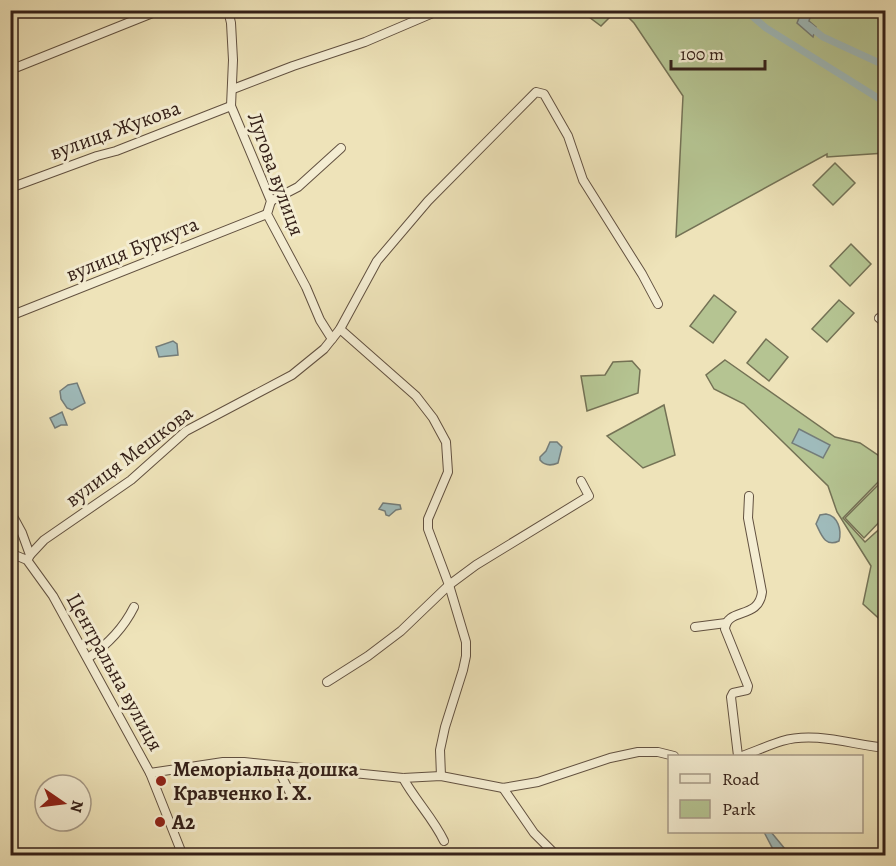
<svg xmlns="http://www.w3.org/2000/svg" width="896" height="866" viewBox="0 0 896 866" font-family="Alegreya,serif">
  <rect width="100%" height="100%" fill="#eee3b9"/>
  <filter id="stains"><feTurbulence type="fractalNoise" baseFrequency=".00333" numOctaves="4"/><feColorMatrix values="0 0 0 0 .2 0 0 0 0 .09 0 0 0 0 .02 0 0 0 .5 -.17"/></filter>
  <radialGradient id="worn" r=".72"><stop offset=".6" stop-color="#630" stop-opacity="0"/><stop offset="1" stop-color="#630" stop-opacity=".3"/></radialGradient>
  <!-- green -->
  <g fill="#b5c492" stroke="#747255" stroke-width="1.5">
    <path d="M581,11H616L601,26Z"/>
    <path d="M622,11H885L886,122L881,125H885V153L827,157V154L676,237L683,96L634,23Z"/>
    <path d="M835,163L855,183L833,205L813,185Z"/>
    <path d="M851,244L871,264L850,286L830,266Z"/>
    <path d="M714,295L736,312L713,343L690,326Z"/>
    <path d="M839,300L854,313L827,342L812,329Z"/>
    <path d="M766,339L788,357L769,381L747,363Z"/>
    <path d="M725,360L835,437L860,443L885,460V475L843,518L865,542L885,524V624L863,604L871,566L837,512L828,486L744,404L714,389L706,375Z"/>
    <path d="M632,361L640,370L638,393L587,411L581,376L605,375L613,362Z"/>
    <path d="M664,405L675,455L643,468L607,436Z"/>
    <path d="M885,478V516L864,538L845,518Z"/>
  </g>
  <!-- water -->
  <g fill="#9fbbbb" stroke="#747d7a" stroke-width="1.5">
    <path d="M788,11H812L809,21L816,27L813,37L797,23L799,18Z"/>
    <path d="M173,341L177,344L178,355L159,357L156,347Z"/>
    <path d="M77,383L85,403L72,410L67,408L61,399L60,391L68,385Z"/>
    <path d="M62,412L67,425H61L55,428L50,418Z"/>
    <path d="M799,429L830,445L823,458L792,443Z"/>
    <path d="M550,442H557L562,447L558,463C551,466 545,466 540,460V457L546,451Z"/>
    <path d="M383,503L400,505L401,509L396,510L389,516L386,515L385,511L379,509Z"/>
    <path d="M826,514C838,516 842,530 839,541C825,548 821,534 816,524L820,515Z"/>
    <path d="M764,832H771L785,849L783,855H776Z"/>
  </g>
  <g fill="none" stroke-linecap="round" stroke-linejoin="round">
    <!-- canal -->
    <g stroke="#9fbbbb" stroke-width="7">
      <path d="M745,10L766,28L886,103"/>
      <path d="M809,26L823,37L886,66"/>
    </g>
    <!-- minor casing -->
    <g stroke="#625140" stroke-width="10">
      <g id="minor">
        <path d="M228,10L231,23L233,60L231,106L271,201L267,214L306,287L320,320L332,339"/>
        <path d="M10,70L160,10"/>
        <path d="M233,89L293,66L365,42L440,10"/>
        <path d="M10,188L97,156L116,151L231,106"/>
        <path d="M271,201L298,187L341,148"/>
        <path d="M10,316L267,214"/>
        <path d="M879,318L886,324"/>
        <path d="M340,329L416,396L433,418L446,442L448,472L428,519V529L449,585L466,642V656L463,670L445,727L440,750L441,776"/>
        <path d="M10,511L22,533L30,555L28,559"/>
        <path d="M10,553L27,560L53,596L150,773L183,856"/>
        <path d="M30,555L44,540L131,480L186,431L292,375L324,349L340,329L377,261L428,201L536,92L544,94L568,136L583,180L642,274L658,304"/>
        <path d="M695,627L726,623"/>
        <path d="M88,658C107,645 123,629 134,607"/>
        <path d="M327,682L368,656L401,631L449,585L476,565L589,496L581,481"/>
        <path d="M738,756L731,697L733,693L747,690L748,686L725,629C727,607 759,620 762,592L748,518L749,496"/>
        <path d="M742,756C756,751 769,745 782,741C815,731 853,745 886,748"/>
        <path d="M279,766L281,775L290,793"/>
        <path d="M150,773L223,762H244L403,778L441,776L503,788L538,782L610,758L638,752H658L674,756"/>
        <path d="M403,778C415,800 433,818 444,841"/>
        <path d="M503,788L534,833L557,856"/>
      </g>
    </g>
    <!-- minor -->
    <use href="#minor" stroke="#f4edd2" stroke-width="8"/>
  </g>
  <!-- markers -->
  <g fill="#8f2418" stroke="#f4edd2" stroke-width="2">
    <circle cx="161" cy="781" r="6"/>
    <circle cx="160" cy="822" r="6"/>
  </g>
  <g text-anchor="middle" stroke-width="6" stroke-linejoin="round" paint-order="stroke">
    <!-- street labels -->
    <g font-size="21" fill="#342018" stroke="#f4edd2">
      <text transform="translate(115 130) rotate(-20)" y="7">вулиця Жукова</text>
      <text transform="translate(276 174) rotate(70)" y="7">Лугова вулиця</text>
      <text transform="translate(132 249) rotate(-22)" y="7">вулиця Буркута</text>
      <text transform="translate(129 456) rotate(-37)" y="7">вулиця Мешкова</text>
      <text transform="translate(115 672) rotate(61)" y="7">Центральна вулиця</text>
    </g>
    <!-- poi labels -->
    <g font-size="21" font-weight="bold" fill="#342018" stroke="#f4edd2" text-anchor="start">
      <text x="173" y="776">Меморіальна дошка<tspan x="173" dy="24">Кравченко І. Х.</tspan></text>
      <text x="172" y="829">А2</text>
    </g>
  </g>
  <!-- margin -->
  <rect width="896" height="866" fill="none" stroke="#eee3b9" stroke-width="36"/>
  <rect x="12" y="12" width="872" height="842" fill="none" stroke="#342018" stroke-width="3"/>
  <rect x="18" y="18" width="860" height="830" fill="none" stroke="#342018" stroke-width="1.5"/>
  <!-- legend -->
  <rect x="668" y="755" width="195" height="78" fill="#f4edd2" stroke="#a79b88" stroke-width="1.5"/>
  <rect x="680" y="774" width="30" height="9" fill="#f4edd2" stroke="#a79b88" stroke-width="1.5"/>
  <text x="722" y="785" font-size="18" fill="#342018">Road</text>
  <rect x="680" y="800" width="30" height="18" fill="#b5c492" stroke="#a79b88" stroke-width="1.5"/>
  <text x="722" y="815" font-size="18" fill="#342018">Park</text>
  <!-- north arrow -->
  <g transform="translate(63 803) rotate(104)"><circle r="28" fill="#f4edd2" stroke="#a79b88" stroke-width="1.5"/>
  <path d="M0-4.5L10 22L0 15L-10 22Z" fill="#8f2418"/>
  <text y="-9" font-size="16" font-weight="bold" text-anchor="middle" fill="#342018">N</text>
  </g>
  <!-- scale -->
  <path d="M671 60v9h94v-9" fill="none" stroke="#342018" stroke-width="3"/>
  <text x="680" y="60" font-size="18" fill="#342018" stroke="#f4edd2" stroke-width="4.5" paint-order="stroke">100 m</text>
  <rect width="100%" height="100%" filter="url(#stains)"/>
  <rect width="100%" height="100%" fill="url(#worn)"/>
</svg>
